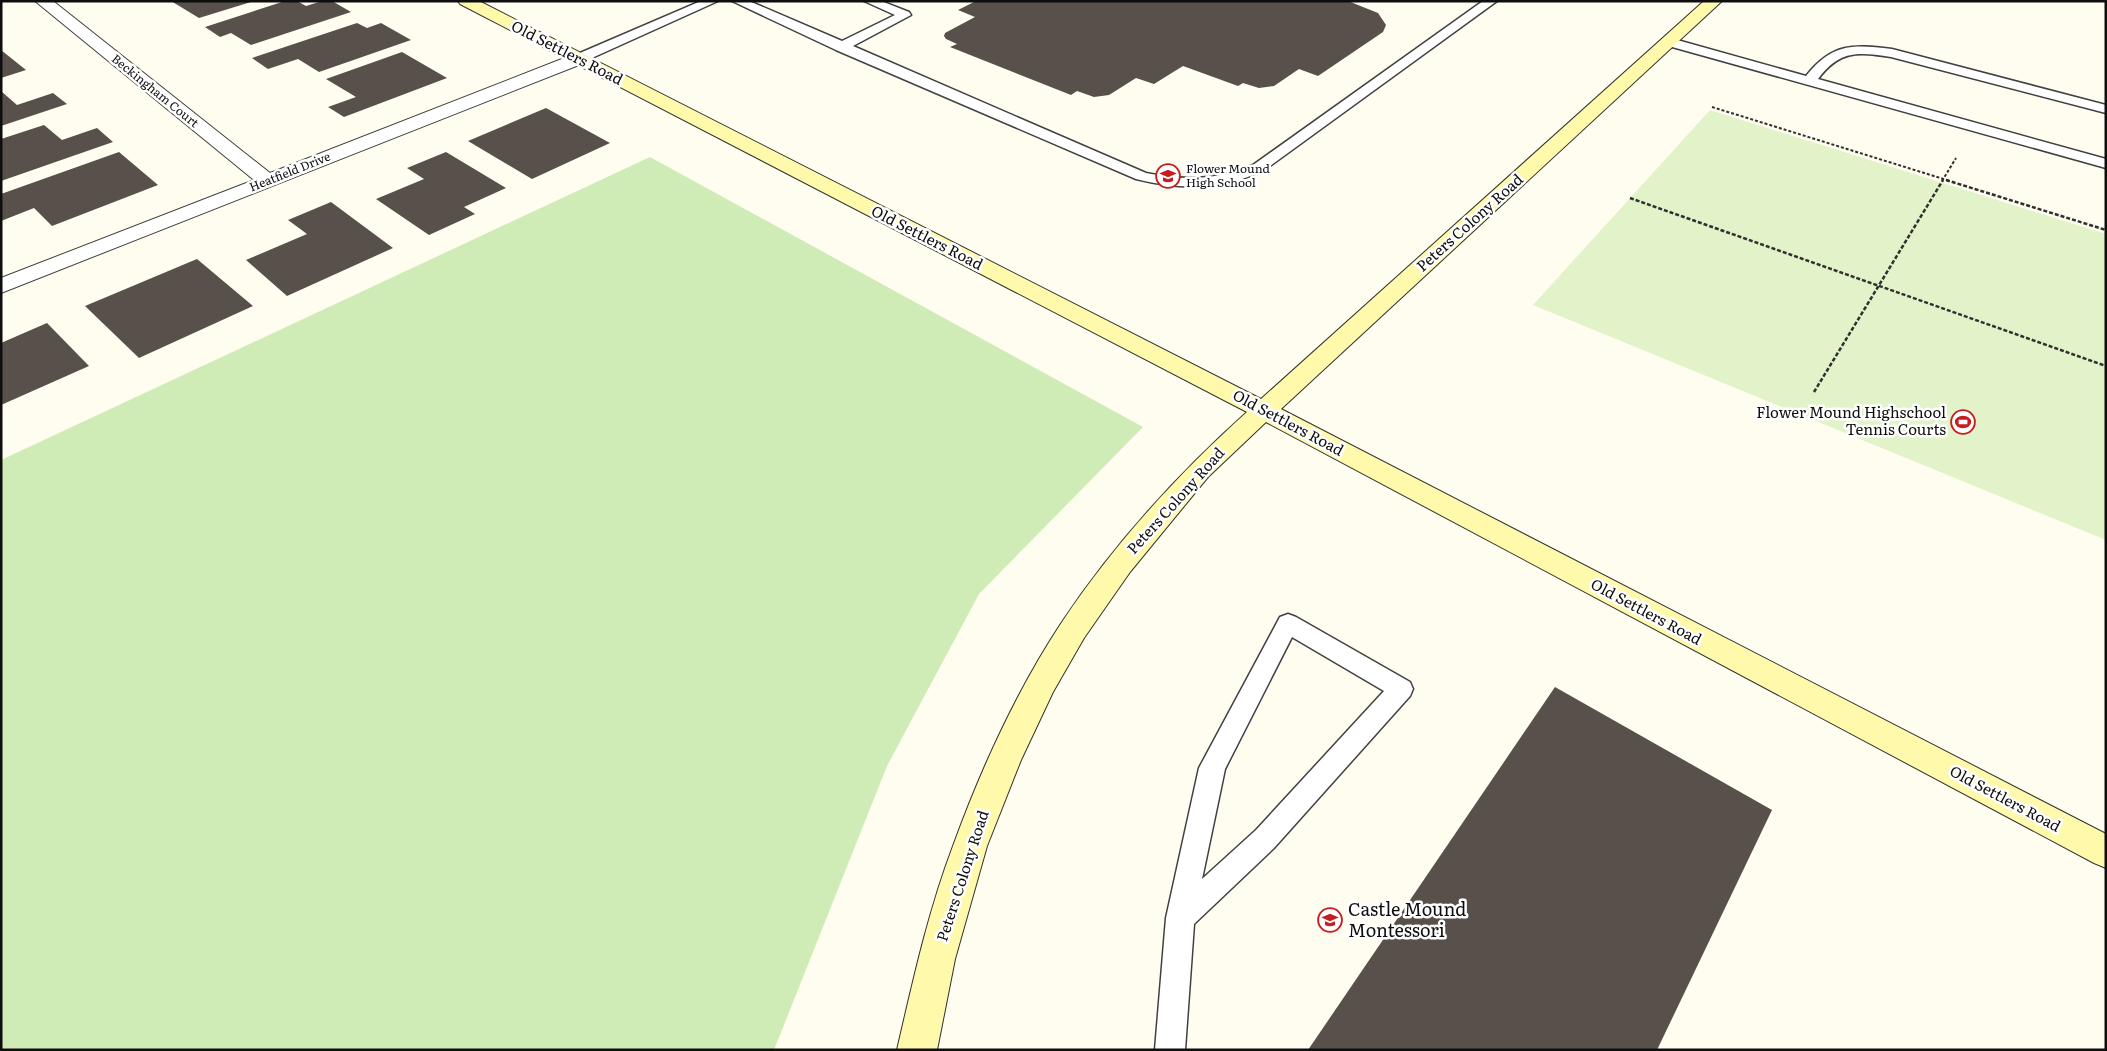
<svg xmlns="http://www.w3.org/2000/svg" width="2107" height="1051" viewBox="0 0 2107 1051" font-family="Literata,serif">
  <rect width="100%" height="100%" fill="#fffdf0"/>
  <!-- green -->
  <path fill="#d0ecb6" d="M650,157L1143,427L979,594L887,766L774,1050H1V460Z"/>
  <!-- pitch -->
  <path fill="#e3f3c9" d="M1710,110L2106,234V540L1533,305Z"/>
  <!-- building -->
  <g fill="#58504a">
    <path d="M171,1H251V2L199,18Z"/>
    <path d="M285,1H297L306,6L322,1H332L351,12L251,45L231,33L220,37L205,27Z"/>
    <path d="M976,1H1348L1378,13L1386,25L1383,32L1318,76L1299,69L1274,86L1259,88L1243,83L1238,86L1183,66L1154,84L1136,78L1109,95L1094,97L1077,91L1071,95L950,47L957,44L946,39L944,36L945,33L975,17L958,10Z"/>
    <path d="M357,23L367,28L381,23L411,40L319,72L298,59L268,69L252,58Z"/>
    <path d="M1,50L26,70L1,78Z"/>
    <path d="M402,52L447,78L344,117L328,107L356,97L326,79Z"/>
    <path d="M1,91L17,105L53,93L67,104L1,126Z"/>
    <path d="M546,108L610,143L532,179L468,141Z"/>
    <path d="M44,125L62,140L97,128L113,142L1,181V139Z"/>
    <path d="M119,152L158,185L52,226L34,208L1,221V194Z"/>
    <path d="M446,152L506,188L464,207L475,214L429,235L376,199L424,179L407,168Z"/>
    <path d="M331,202L393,248L287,296L246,260L307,234L288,220Z"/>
    <path d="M197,259L253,306L139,358L85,306Z"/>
    <path d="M47,323L89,366L1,405V343Z"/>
    <path d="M1555,687L1772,810L1657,1050H1308Z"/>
  </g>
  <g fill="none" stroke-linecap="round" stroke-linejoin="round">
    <!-- lane casing -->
    <g stroke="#414141" stroke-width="3">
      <g id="lane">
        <path d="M701,1H718L583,62H573L571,59L573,56Z"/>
        <path d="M732,1H749L842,41L895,15L864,1H881L909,12L911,15L853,46L1146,173C1184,181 1217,180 1253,165L1483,1H1497L1263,171C1220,190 1181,190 1136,179L836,50Z"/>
        <path d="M1670,38L1806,76C1832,43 1853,44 1892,49L2106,105V113L1891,57C1857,52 1840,50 1818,79L2106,159V168L1665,45L1664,42Z"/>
        <path d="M1288,614L1296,617L1410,682L1413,689L1410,696L1274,848L1194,924L1185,1050H1155L1166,918L1199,768L1280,617ZM1292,637L1384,691L1256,830L1202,879L1225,769Z"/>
      </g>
    </g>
    <!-- street casing -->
    <g stroke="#414141" stroke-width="2">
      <path id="street" d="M35,1H53L270,173L572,55H584L587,59L584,63L1,293V278L254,180Z"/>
    </g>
    <!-- secondary casing -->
    <g stroke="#303030" stroke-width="2">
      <path id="secondary" d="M458,1H479L1261,399L1704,1H1722L1281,409L2106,834V868L2094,863L1266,422L1208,477L1130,572L1084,638L1053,692L1021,760L987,846L955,959L937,1050H897C913,981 928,912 953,846C981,769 1017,690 1062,622C1114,544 1178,474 1247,412L460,4Z"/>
    </g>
    <!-- path-far1 -->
    <g stroke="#303030" stroke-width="2" stroke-dasharray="3 2" stroke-linecap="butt">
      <path d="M1712,107L1950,181"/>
      <path d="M1942,181L1956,158"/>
    </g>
    <!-- path -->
    <g stroke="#303030" stroke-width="2.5" stroke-dasharray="4 2" stroke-linecap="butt">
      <path d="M1946,180L2106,230"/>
      <path d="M1630,198L2106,366"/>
      <path d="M1814,392L1943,180"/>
    </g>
    <!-- lane -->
    <use href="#lane" fill="#fff" fill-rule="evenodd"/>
    <!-- street -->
    <use href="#street" fill="#fff" fill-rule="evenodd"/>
    <!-- secondary -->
    <use href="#secondary" fill="#fff9ab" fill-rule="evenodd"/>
  </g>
  <!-- icons -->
  <defs>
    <g id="school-ring" transform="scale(1.25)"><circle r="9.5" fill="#fff" stroke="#c81d1e" stroke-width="1.5"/><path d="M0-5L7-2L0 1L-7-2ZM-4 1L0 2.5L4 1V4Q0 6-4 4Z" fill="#c81d1e"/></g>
    <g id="stadium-ring" transform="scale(1.25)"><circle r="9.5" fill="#fff" stroke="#c81d1e" stroke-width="1.5"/><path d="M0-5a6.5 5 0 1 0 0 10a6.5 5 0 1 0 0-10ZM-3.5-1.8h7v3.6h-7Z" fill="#c81d1e"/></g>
  </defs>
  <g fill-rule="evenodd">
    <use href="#school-ring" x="1168" y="176"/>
    <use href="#stadium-ring" x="1963" y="422"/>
    <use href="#school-ring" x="1330" y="920"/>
  </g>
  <g text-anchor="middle" stroke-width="5" stroke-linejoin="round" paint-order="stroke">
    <!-- far-street labels -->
    <g font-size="12" fill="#0e0e0e" stroke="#fff">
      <text transform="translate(155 91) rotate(39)" y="4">Beckingham Court</text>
      <text transform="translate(290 172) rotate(-22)" y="4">Heatfield Drive</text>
    </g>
    <!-- far-poi labels -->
    <g font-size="12" fill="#0e0e0e" stroke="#fff" text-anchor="start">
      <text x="1186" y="173">Flower Mound<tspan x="1186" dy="14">High School</tspan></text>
    </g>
    <!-- street labels -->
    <g font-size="15" fill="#0e0e0e" stroke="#fff">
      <text transform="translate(567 53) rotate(27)" y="5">Old Settlers Road</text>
      <text transform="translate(1470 223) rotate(-42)" y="5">Peters Colony Road</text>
      <text transform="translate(927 238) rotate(27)" y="5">Old Settlers Road</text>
      <text transform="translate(1288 423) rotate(28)" y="5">Old Settlers Road</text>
      <text transform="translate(1176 501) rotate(-48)" y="5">Peters Colony Road</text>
      <text transform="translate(1646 612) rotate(28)" y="5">Old Settlers Road</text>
      <text transform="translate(2005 799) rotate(28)" y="5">Old Settlers Road</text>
      <text transform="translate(963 876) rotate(-72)" y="5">Peters Colony Road</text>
    </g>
    <!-- poi labels -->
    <g font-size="15" fill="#0e0e0e" stroke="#fff" text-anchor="end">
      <text x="1946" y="418">Flower Mound Highschool<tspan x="1946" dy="17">Tennis Courts</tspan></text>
    </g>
    <!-- near-poi labels -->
    <g font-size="18" fill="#0e0e0e" stroke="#fff" text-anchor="start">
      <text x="1348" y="916">Castle Mound<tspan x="1348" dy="21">Montessori</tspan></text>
    </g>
  </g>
  <!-- border -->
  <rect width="2107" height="1051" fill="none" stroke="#0e0e0e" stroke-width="5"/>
</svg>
